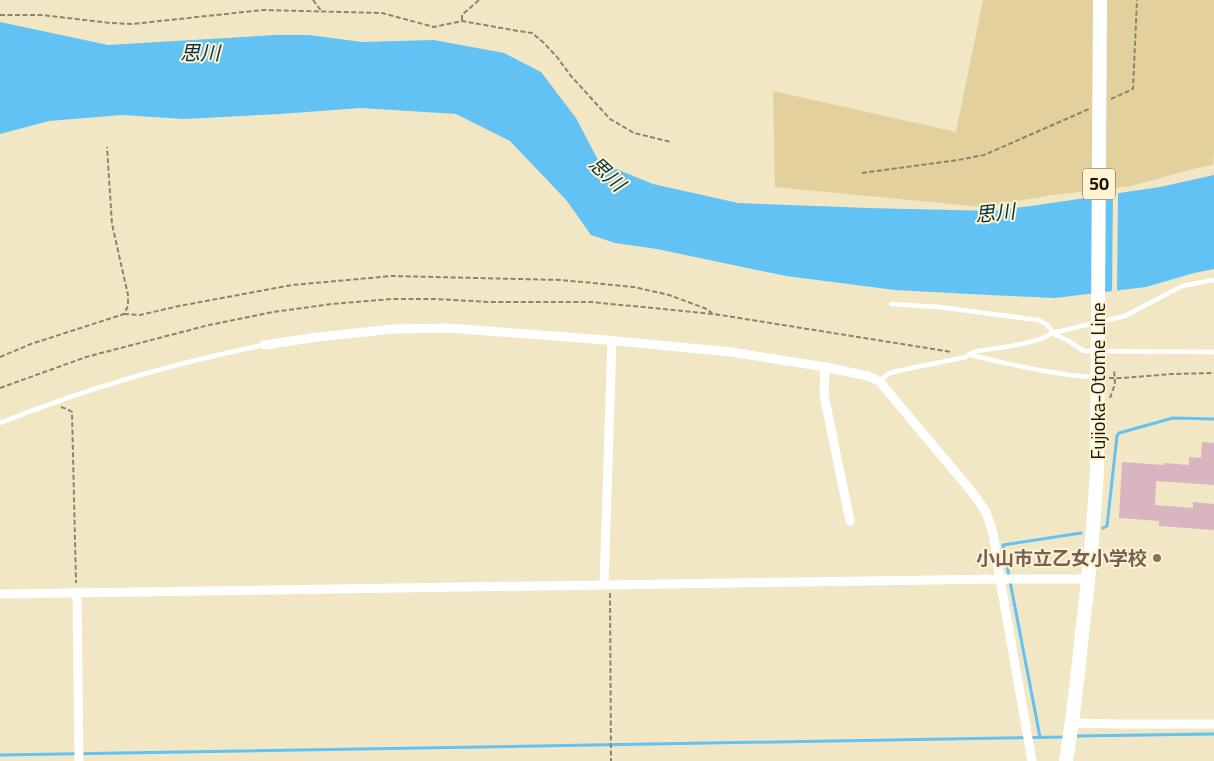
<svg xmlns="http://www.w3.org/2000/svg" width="1214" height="761" viewBox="0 0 1214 761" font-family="'Titillium Web','Noto Sans JP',sans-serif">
  <rect width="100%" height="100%" fill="#f1e7c5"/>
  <!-- green -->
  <path fill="#e2d19c" d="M983,0H1214V148L1213,165L1197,168L1131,186L1052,195L983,207L775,187L773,91L956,132Z"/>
  <!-- water -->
  <path fill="#61c2f3" d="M0,22L108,45L275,35H309L362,42L434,40L504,53L541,72L576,118L599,162L653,184L738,203L868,208L992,211L1038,205L1160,187L1214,175V269L1194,273L1146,287L1055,298L989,295L895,290L786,276L657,249L615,243L591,235L567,201L510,141L456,114L361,108L280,114L184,119L122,115L49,121L0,134Z"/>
  <!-- pier -->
  <path fill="#f1e7c5" d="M1118,191L1117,293L1112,294L1113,192Z"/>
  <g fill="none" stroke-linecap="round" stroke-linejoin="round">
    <!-- stream -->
    <g stroke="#61c2f3" stroke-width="3">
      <path d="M1103,528L1107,526L1117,436L1119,433L1173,418L1214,419"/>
      <path d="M1075,736L1214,734"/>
      <path d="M1040,737L1003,545L1081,533"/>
      <path d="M0,755L1066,737"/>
    </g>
  </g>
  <!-- building -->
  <path fill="#d9b4c1" d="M1202,442L1214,443V485L1156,481L1155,505L1193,508V502L1214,504V530L1159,526V521L1119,518L1122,462L1164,465V463L1189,465V457L1201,458Z"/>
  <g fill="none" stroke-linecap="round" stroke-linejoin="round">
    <!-- path -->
    <g stroke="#8c856d" stroke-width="2" stroke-dasharray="5 2.5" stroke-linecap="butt">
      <path d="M313,0L322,12"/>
      <path d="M0,15H42L110,23L132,24L263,10L382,13L434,27L462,21L518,31L532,33L544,43L557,57L571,76L610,119L634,133L671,142"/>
      <path d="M462,20V15L479,0"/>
      <path d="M1111,99L1133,89L1137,0"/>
      <path d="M862,173L958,160L984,155L1089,109"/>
      <path d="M124,314L140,315L179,306L292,285L392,276L561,280L634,287L669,295L707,309L712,313"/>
      <path d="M0,357L31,344L124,314L128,306V295L112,224L107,147"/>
      <path d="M1109,378H1122L1172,374L1214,373"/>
      <path d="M0,388L86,357L209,325L273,312L332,304L391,299H436L490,302H591L714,314L952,352"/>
      <path d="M1110,398L1115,384L1114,369"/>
      <path d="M61,407L67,409L72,412L76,583"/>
      <path d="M610,593L611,761"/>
    </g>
    <!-- service -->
    <g stroke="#fff" stroke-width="4.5">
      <path d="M1052,333L1125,316L1182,286L1214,280"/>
      <path d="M1053,334L1067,340L1084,351L1214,352"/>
      <path d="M970,355C1011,364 1052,375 1095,377"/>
      <path d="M879,381L888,374L897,371L966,357L969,354L977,351C996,348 1038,344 1052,333C1050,325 1045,323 1038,320L939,307L891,304"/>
      <path d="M0,423C85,389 174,363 264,345"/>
    </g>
    <!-- minor -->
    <g stroke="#fff" stroke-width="9">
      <path d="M264,345L318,337L393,329L449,328L606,340L731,352L825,367L868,376L879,381L885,388L972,492L986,512L993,533L1000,579L1032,761"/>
      <path d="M825,367L824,395L850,521"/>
      <path d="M604,585L612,340"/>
      <path d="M77,592L79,761"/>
      <path d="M0,594L1000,579H1089"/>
      <path d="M1072,723L1120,724H1214"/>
    </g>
    <!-- primary -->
    <path stroke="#fff" stroke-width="14" d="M1066,761C1073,718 1078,675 1082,633C1089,578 1094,524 1097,469L1100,0"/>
  </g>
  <!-- markers -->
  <circle fill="#8d6e63" stroke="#fef4d2" stroke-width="2" cx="1157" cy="558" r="5"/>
  <g text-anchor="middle" stroke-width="4" stroke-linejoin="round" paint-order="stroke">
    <!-- shield labels -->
    <rect fill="#fef4d2" stroke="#5e5946" stroke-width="1" x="1083" y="168.5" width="32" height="31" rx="4"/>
    <g font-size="18" font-weight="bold" fill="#1a160a">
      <text x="1099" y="190">50</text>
    </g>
    <!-- street labels -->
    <g font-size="19" fill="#1a160a" stroke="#fef4d2">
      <text transform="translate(1098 381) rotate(-90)" y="7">Fujioka-Otome Line</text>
    </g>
    <!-- education labels -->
    <g font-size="19" font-weight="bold" fill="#785e54" stroke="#fef4d2" text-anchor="end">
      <text x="1147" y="565">小山市立乙女小学校</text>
    </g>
    <!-- water labels -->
    <g font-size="20" font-style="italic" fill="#053246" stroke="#fef4d2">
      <text x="200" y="60">思川</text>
      <text transform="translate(607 174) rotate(42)" y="7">思川</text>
      <text transform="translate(995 213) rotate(-6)" y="7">思川</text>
    </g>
  </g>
</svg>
